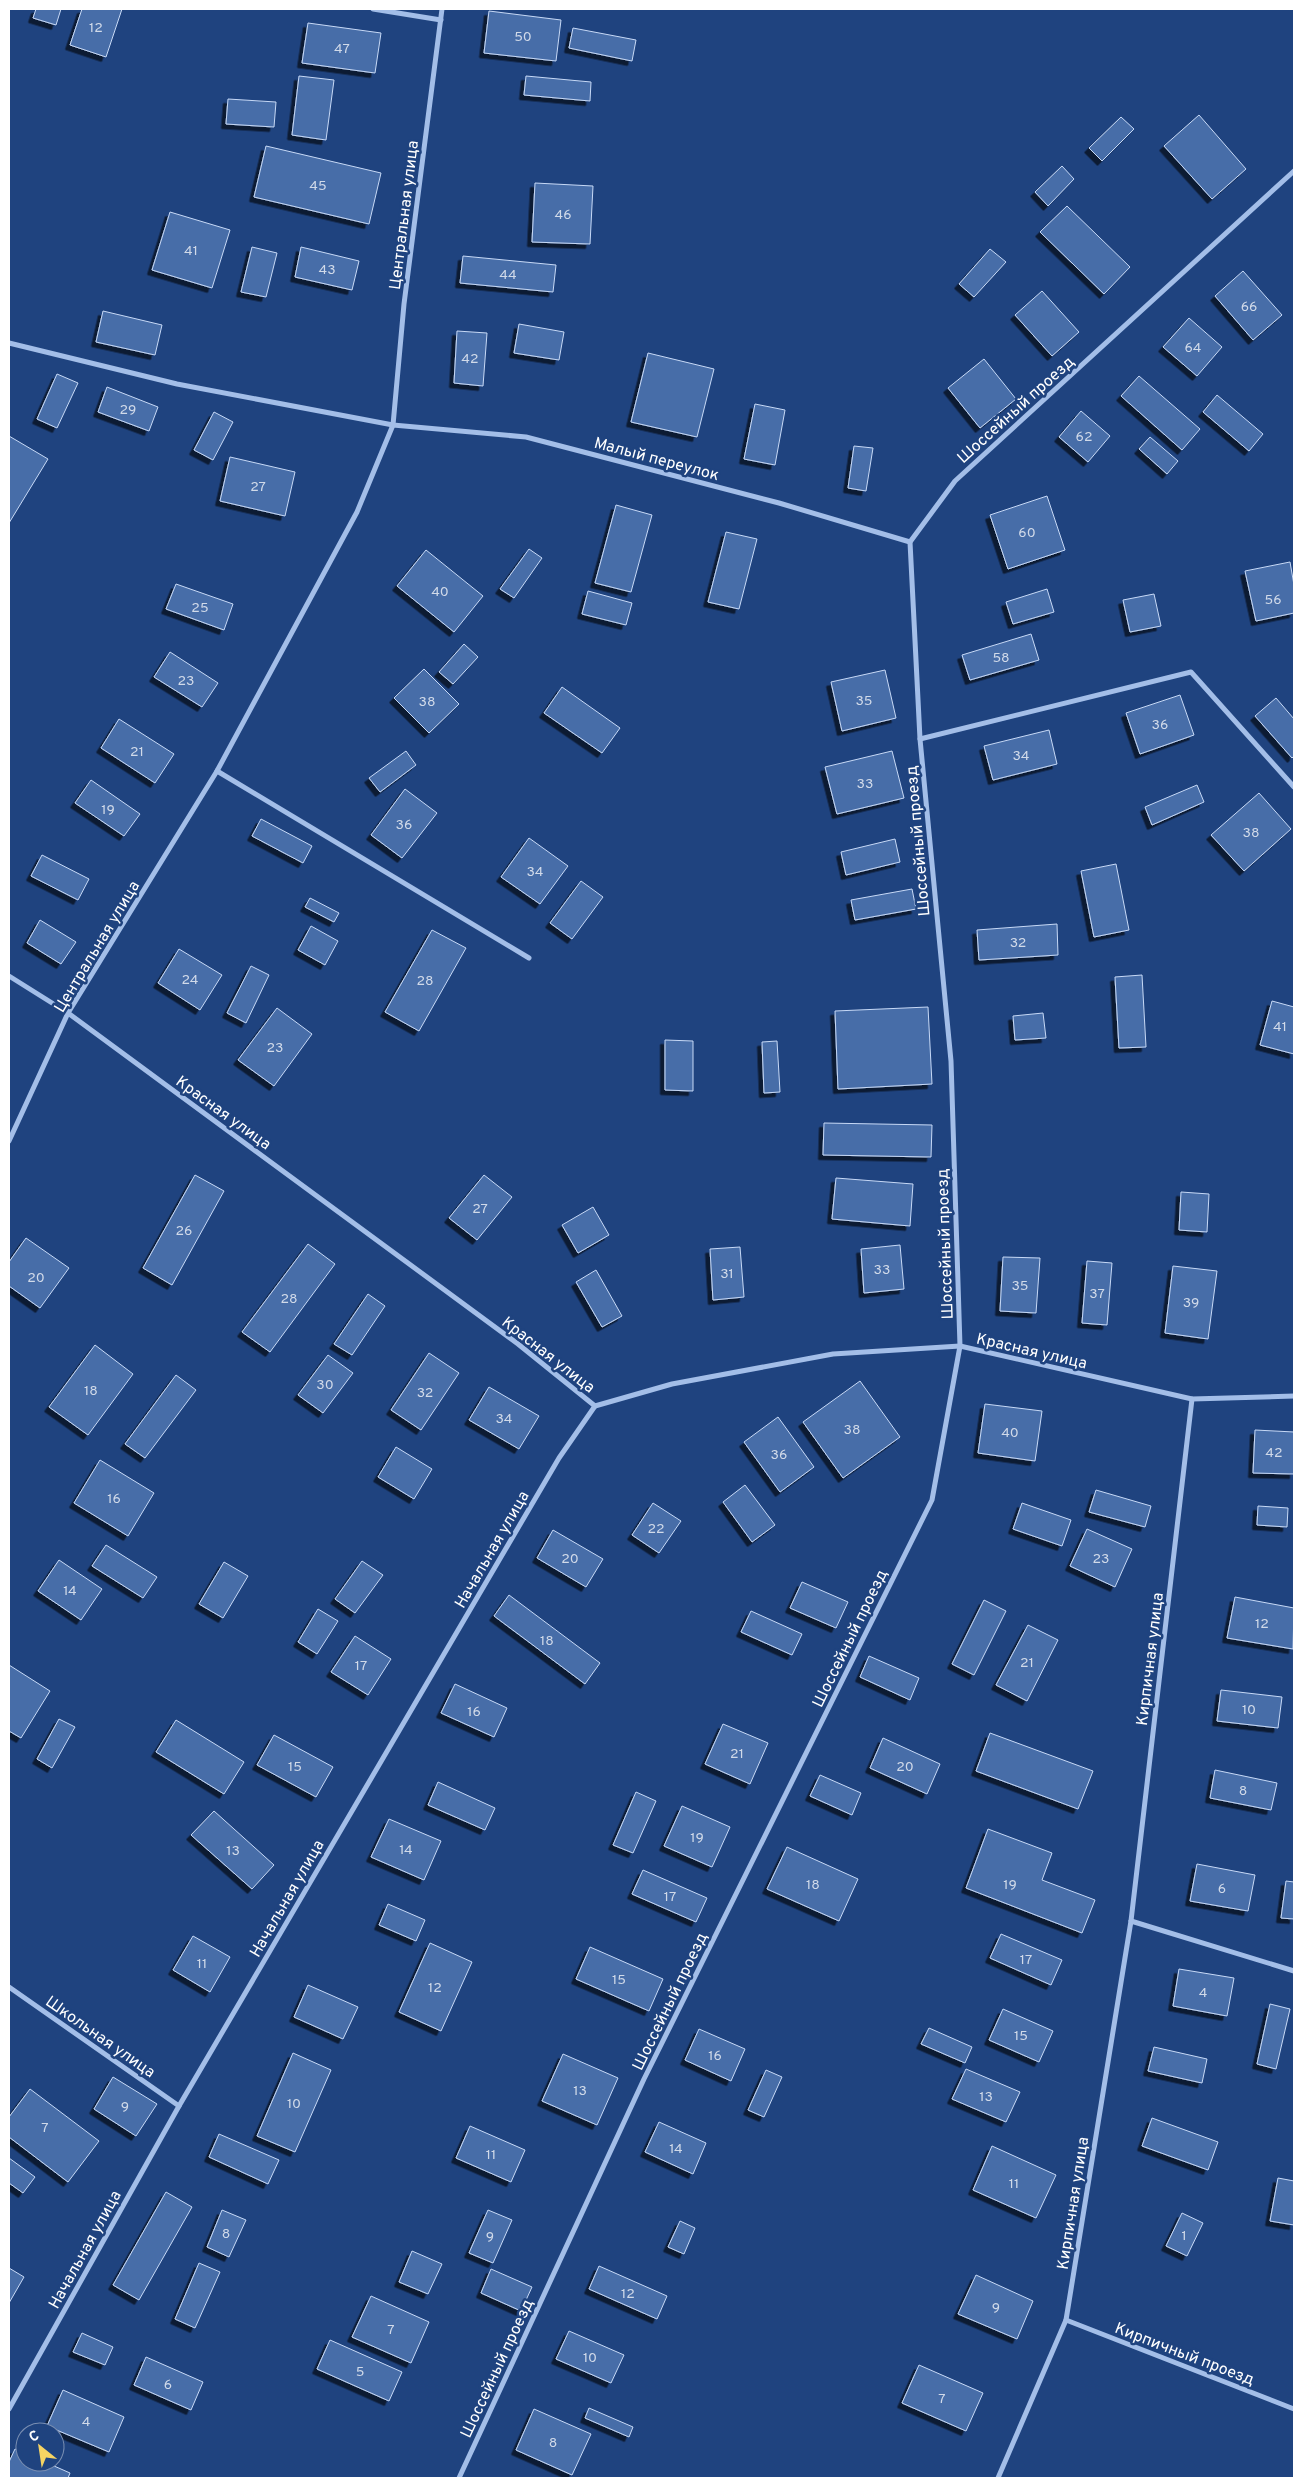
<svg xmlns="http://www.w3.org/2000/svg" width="1303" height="2487" viewBox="0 0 1303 2487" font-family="Overpass,sans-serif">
  <defs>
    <filter id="shadow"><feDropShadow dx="-4.5" dy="4.5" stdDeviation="0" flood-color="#0009"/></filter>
  </defs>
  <rect width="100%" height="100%" fill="#1f437f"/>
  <!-- building -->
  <g fill="#476da8" stroke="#c7d9f6" filter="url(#shadow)">
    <path d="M36,9H61L56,25L33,18Z"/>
    <path d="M82,9H122L106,57L70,45Z"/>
    <path d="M489,11L561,20L556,61L484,53Z"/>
    <path d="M308,23L381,33L375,73L302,63Z"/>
    <path d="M573,28L636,40L632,61L569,48Z"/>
    <path d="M299,76L334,80L326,140L292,135Z"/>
    <path d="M526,76L591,82L590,101L524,95Z"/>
    <path d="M228,99L276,102L274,127L226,124Z"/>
    <path d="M1199,115L1246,169L1212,199L1164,146Z"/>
    <path d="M1121,117L1134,129L1102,161L1089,148Z"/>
    <path d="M266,146L381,173L369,224L254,197Z"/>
    <path d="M1062,166L1074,179L1048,206L1035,192Z"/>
    <path d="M535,183L593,186L590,244L532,242Z"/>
    <path d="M1067,206L1130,267L1104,294L1040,232Z"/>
    <path d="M170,212L230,230L212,288L152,270Z"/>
    <path d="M252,247L277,253L266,297L241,292Z"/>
    <path d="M301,247L359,261L352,290L295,277Z"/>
    <path d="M990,249L1006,262L974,297L959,284Z"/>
    <path d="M463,256L556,265L553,292L460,283Z"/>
    <path d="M1243,271L1282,315L1253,340L1215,296Z"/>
    <path d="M1042,291L1079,332L1052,356L1015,315Z"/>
    <path d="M103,311L162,325L155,355L96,342Z"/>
    <path d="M1189,318L1222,347L1197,376L1163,347Z"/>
    <path d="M519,324L564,332L559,360L514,353Z"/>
    <path d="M457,331L487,333L483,386L454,383Z"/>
    <path d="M648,353L714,369L697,437L631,422Z"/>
    <path d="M984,359L1016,399L980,428L948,388Z"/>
    <path d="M57,374L78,383L57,428L37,419Z"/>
    <path d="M1139,376L1200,429L1182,450L1121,396Z"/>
    <path d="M107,387L158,407L149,431L98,412Z"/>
    <path d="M1217,395L1263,434L1249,451L1203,412Z"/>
    <path d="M755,404L785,410L775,465L744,459Z"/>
    <path d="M1081,411L1110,436L1088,462L1059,437Z"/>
    <path d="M214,412L233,422L213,460L194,450Z"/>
    <path d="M9,436L48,459L9,523Z"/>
    <path d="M1150,437L1178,461L1167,474L1139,449Z"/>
    <path d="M854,446L873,448L866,491L848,488Z"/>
    <path d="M230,457L295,472L285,516L220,501Z"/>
    <path d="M1047,496L1065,550L1008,569L990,515Z"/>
    <path d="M616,505L652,515L631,592L595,583Z"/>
    <path d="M726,532L757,539L739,609L708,602Z"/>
    <path d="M529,549L542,558L514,598L500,589Z"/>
    <path d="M426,550L483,596L454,632L397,586Z"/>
    <path d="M1290,562L1294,585V613L1256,621L1245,571Z"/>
    <path d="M176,584L233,604L224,630L166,609Z"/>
    <path d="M1047,589L1054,612L1013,624L1006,602Z"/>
    <path d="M588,591L632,603L626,625L582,614Z"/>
    <path d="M1154,594L1161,626L1130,632L1123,600Z"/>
    <path d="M1031,634L1039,660L970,680L962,655Z"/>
    <path d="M464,644L478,657L453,684L439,672Z"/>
    <path d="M170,652L218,683L202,707L154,677Z"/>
    <path d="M424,669L459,704L429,733L394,698Z"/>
    <path d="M885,670L896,718L842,731L831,682Z"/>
    <path d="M562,687L620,728L602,753L544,713Z"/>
    <path d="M1180,695L1194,735L1140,754L1126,713Z"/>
    <path d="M1276,698L1294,719V756L1292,758L1255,716Z"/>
    <path d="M119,719L174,754L155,783L101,748Z"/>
    <path d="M1049,730L1057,764L993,780L984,746Z"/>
    <path d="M406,751L416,765L380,792L369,778Z"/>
    <path d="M892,751L904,798L837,814L825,767Z"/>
    <path d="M91,780L140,814L124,836L75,803Z"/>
    <path d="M1197,785L1204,802L1152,825L1145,807Z"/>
    <path d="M405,789L437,813L402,858L371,835Z"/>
    <path d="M1259,793L1291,829L1244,871L1211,835Z"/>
    <path d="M261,819L312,846L303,863L252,836Z"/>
    <path d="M529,838L568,866L540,904L501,877Z"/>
    <path d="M895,839L900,862L846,875L841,852Z"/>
    <path d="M42,855L89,879L78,900L31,876Z"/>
    <path d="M1116,864L1129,930L1094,937L1081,871Z"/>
    <path d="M581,881L603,897L572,939L550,923Z"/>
    <path d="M912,889L916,909L855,920L851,900Z"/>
    <path d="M310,898L339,913L334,922L305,907Z"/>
    <path d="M40,920L76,942L61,964L27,943Z"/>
    <path d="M1057,924L1058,955L979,960L977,930Z"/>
    <path d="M311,926L338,941L325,965L298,950Z"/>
    <path d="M432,930L466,948L419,1031L385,1012Z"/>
    <path d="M179,949L222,975L200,1010L158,983Z"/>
    <path d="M251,966L269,975L246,1023L227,1013Z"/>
    <path d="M1142,975L1146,1047L1119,1048L1115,977Z"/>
    <path d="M1272,1001L1294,1007V1054L1260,1045Z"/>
    <path d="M928,1007L932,1084L838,1089L835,1011Z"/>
    <path d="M277,1008L312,1034L274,1086L238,1060Z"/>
    <path d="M1043,1013L1046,1038L1015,1040L1013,1016Z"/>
    <path d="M665,1040L693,1041V1091L665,1090Z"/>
    <path d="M777,1041L780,1092L764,1093L762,1042Z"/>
    <path d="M824,1123L932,1125L931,1157L823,1155Z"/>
    <path d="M195,1175L224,1191L172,1285L143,1268Z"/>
    <path d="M484,1175L512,1197L477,1240L449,1218Z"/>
    <path d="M836,1178L913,1184L910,1226L832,1219Z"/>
    <path d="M1181,1192L1209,1194L1207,1232L1179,1230Z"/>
    <path d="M593,1207L609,1235L578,1253L562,1225Z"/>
    <path d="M26,1238L69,1268L40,1308L9,1286V1262Z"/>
    <path d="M308,1244L335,1264L270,1352L242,1332Z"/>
    <path d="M900,1245L904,1289L864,1293L861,1249Z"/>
    <path d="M740,1247L744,1297L713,1300L710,1249Z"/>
    <path d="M1003,1257L1040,1258L1036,1313L1000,1311Z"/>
    <path d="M1087,1261L1112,1263L1107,1325L1082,1323Z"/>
    <path d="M1173,1266L1217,1271L1208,1339L1165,1333Z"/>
    <path d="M596,1270L622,1316L602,1327L576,1282Z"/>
    <path d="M368,1294L385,1306L352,1355L334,1344Z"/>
    <path d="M95,1345L133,1374L88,1435L49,1407Z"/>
    <path d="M429,1353L459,1373L421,1430L391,1410Z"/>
    <path d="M328,1355L353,1373L323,1413L298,1395Z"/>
    <path d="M176,1375L196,1390L145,1458L125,1444Z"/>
    <path d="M860,1381L900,1437L843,1478L803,1422Z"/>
    <path d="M489,1387L539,1416L519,1449L469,1420Z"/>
    <path d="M985,1404L1042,1411L1035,1461L978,1453Z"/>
    <path d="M778,1417L814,1467L780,1492L744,1442Z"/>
    <path d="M1255,1430L1294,1432V1474L1253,1473Z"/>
    <path d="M396,1447L432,1469L414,1499L378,1477Z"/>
    <path d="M100,1460L154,1493L128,1536L74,1503Z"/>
    <path d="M745,1485L775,1525L752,1542L723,1502Z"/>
    <path d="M1096,1490L1151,1506L1145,1527L1089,1512Z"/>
    <path d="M653,1503L681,1521L659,1553L632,1535Z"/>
    <path d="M1022,1503L1071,1520L1062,1546L1013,1529Z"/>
    <path d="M1258,1506L1288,1508L1287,1527L1257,1525Z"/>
    <path d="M1087,1529L1132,1549L1115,1587L1070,1566Z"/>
    <path d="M553,1530L603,1559L586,1587L537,1558Z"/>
    <path d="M106,1545L157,1577L143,1598L92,1566Z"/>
    <path d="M59,1560L102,1589L81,1620L38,1591Z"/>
    <path d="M362,1561L383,1575L355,1613L335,1599Z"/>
    <path d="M224,1562L248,1576L223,1618L199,1604Z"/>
    <path d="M802,1582L848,1602L836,1628L790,1608Z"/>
    <path d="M509,1595L600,1663L585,1684L494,1616Z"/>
    <path d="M1235,1597L1294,1608L1293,1649L1227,1638Z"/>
    <path d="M984,1600L1006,1611L974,1675L952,1664Z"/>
    <path d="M318,1609L338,1621L317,1654L298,1642Z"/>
    <path d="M751,1611L802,1634L792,1655L741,1632Z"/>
    <path d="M1028,1625L1058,1640L1027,1701L996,1685Z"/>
    <path d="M355,1636L391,1659L368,1695L331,1672Z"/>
    <path d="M869,1656L919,1678L910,1700L860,1677Z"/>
    <path d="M9,1665L50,1691L21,1738L9,1731Z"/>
    <path d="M455,1684L507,1708L494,1737L441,1713Z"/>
    <path d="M1221,1690L1282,1697L1278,1728L1217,1721Z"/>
    <path d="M59,1719L75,1727L52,1768L37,1759Z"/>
    <path d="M176,1720L244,1762L224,1794L156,1752Z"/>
    <path d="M723,1724L768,1743L750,1784L705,1764Z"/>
    <path d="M990,1733L1093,1771L1078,1809L976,1771Z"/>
    <path d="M274,1735L333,1767L316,1797L257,1765Z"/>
    <path d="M883,1738L940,1764L927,1794L870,1768Z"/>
    <path d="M1215,1770L1277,1783L1271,1810L1210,1798Z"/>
    <path d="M820,1775L861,1793L852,1815L810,1796Z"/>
    <path d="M438,1782L495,1808L485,1830L428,1805Z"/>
    <path d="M636,1792L656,1801L633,1853L613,1845Z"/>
    <path d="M682,1806L730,1827L712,1867L664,1846Z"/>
    <path d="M214,1811L274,1865L252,1889L191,1835Z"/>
    <path d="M389,1819L441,1841L424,1880L371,1857Z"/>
    <path d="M988,1829L1052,1853L1042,1880L1095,1900L1082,1933L966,1888Z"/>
    <path d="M787,1847L858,1879L839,1921L767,1889Z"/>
    <path d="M1197,1864L1255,1875L1248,1911L1190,1901Z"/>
    <path d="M643,1870L707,1898L696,1922L632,1894Z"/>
    <path d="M1286,1881L1294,1882V1919L1281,1918Z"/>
    <path d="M388,1904L425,1920L416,1941L379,1925Z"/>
    <path d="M1001,1934L1062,1960L1051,1985L990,1958Z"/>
    <path d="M193,1936L230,1957L210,1992L173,1970Z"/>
    <path d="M430,1943L472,1962L441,2031L399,2012Z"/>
    <path d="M590,1947L663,1979L649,2011L576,1979Z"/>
    <path d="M1179,1969L1234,1978L1227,2016L1173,2006Z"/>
    <path d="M308,1985L358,2007L343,2039L294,2017Z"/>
    <path d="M1270,2004L1290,2009L1276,2069L1257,2064Z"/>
    <path d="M1003,2009L1053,2031L1039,2062L989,2040Z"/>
    <path d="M929,2028L972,2047L965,2063L921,2044Z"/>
    <path d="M699,2029L745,2049L731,2081L685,2060Z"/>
    <path d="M1154,2047L1207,2059L1202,2083L1148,2071Z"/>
    <path d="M293,2053L331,2070L295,2152L257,2136Z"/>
    <path d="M563,2054L618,2078L597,2125L542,2101Z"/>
    <path d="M966,2069L1020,2092L1006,2122L952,2099Z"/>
    <path d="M766,2070L782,2077L764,2117L748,2110Z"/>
    <path d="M113,2077L157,2104L136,2136L94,2109Z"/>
    <path d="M30,2089L99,2141L68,2182L9,2137V2117Z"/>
    <path d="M1152,2118L1218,2142L1208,2170L1142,2146Z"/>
    <path d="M659,2122L706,2143L693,2174L645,2152Z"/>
    <path d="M470,2126L525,2150L511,2182L456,2158Z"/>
    <path d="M219,2134L279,2160L268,2184L209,2157Z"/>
    <path d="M992,2146L1056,2175L1036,2218L973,2190Z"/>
    <path d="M9,2158L35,2177L23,2193L9,2183Z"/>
    <path d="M1278,2178L1294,2181V2225L1270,2221Z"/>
    <path d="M166,2192L192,2207L139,2300L113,2285Z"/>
    <path d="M222,2210L246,2220L229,2257L207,2247Z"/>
    <path d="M488,2210L512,2220L493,2263L469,2253Z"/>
    <path d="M1182,2213L1203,2223L1187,2256L1166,2246Z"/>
    <path d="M680,2221L695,2228L684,2254L668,2247Z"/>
    <path d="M412,2251L442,2264L428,2294L399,2282Z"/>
    <path d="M199,2263L220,2272L195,2328L175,2319Z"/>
    <path d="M599,2266L667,2296L657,2319L589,2289Z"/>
    <path d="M9,2268L24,2277L9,2303Z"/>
    <path d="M491,2269L532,2287L521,2311L481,2293Z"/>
    <path d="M976,2275L1033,2301L1017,2339L958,2314Z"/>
    <path d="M371,2296L429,2322L411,2363L352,2337Z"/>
    <path d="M569,2331L624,2355L611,2383L556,2359Z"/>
    <path d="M82,2333L113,2347L105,2365L73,2352Z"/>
    <path d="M330,2340L402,2372L389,2401L317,2369Z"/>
    <path d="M146,2357L203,2382L191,2410L134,2385Z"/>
    <path d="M919,2365L983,2393L966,2431L902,2403Z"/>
    <path d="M63,2390L124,2417L109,2452L47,2426Z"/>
    <path d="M589,2408L633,2427L629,2437L585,2418Z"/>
    <path d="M534,2409L591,2434L572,2475L516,2450Z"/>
    <path d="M15,2449L25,2453V2462H45L70,2473L68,2478H9V2462Z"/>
  </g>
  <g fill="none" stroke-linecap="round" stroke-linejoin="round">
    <!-- minor -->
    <g stroke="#a3bee8" stroke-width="5">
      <path d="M373,9L441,20"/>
      <path d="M9,343L177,384L393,425L526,437L779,503L910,542"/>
      <path d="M920,739L1191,672L1294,787"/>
      <path d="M217,771L529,958"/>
      <path d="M9,976L68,1013L518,1344L595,1406L672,1384L833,1354L960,1346L1192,1399L1294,1396"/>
      <path d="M9,1141L68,1013L217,771L357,512L393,425L404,304L442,9"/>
      <path d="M1131,1921L1294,1971"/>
      <path d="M9,1987L179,2106"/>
      <path d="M1066,2320L1294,2409"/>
      <path d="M9,2409L179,2106L559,1458L595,1406"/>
      <path d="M459,2478L644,2079L932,1500L960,1346L951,1061L920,739L910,542L955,481L1294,171"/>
      <path d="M998,2478L1066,2320L1131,1921L1192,1399"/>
    </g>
  </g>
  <g text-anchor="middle" stroke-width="5" stroke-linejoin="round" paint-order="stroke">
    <!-- number labels -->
    <g font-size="14" fill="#d1dae9">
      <text x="96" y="32">12</text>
      <text x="523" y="41">50</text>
      <text x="342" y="53">47</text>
      <text x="318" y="190">45</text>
      <text x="563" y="219">46</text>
      <text x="191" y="255">41</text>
      <text x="327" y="274">43</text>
      <text x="508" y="279">44</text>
      <text x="1249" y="311">66</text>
      <text x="1193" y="352">64</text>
      <text x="470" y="363">42</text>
      <text x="128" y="414">29</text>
      <text x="1084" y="441">62</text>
      <text x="258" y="491">27</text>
      <text x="1027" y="537">60</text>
      <text x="440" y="596">40</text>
      <text x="1273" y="604">56</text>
      <text x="200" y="612">25</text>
      <text x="1001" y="662">58</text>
      <text x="186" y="685">23</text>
      <text x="864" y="705">35</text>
      <text x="427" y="706">38</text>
      <text x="1160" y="729">36</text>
      <text x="137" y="756">21</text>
      <text x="1021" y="760">34</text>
      <text x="865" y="788">33</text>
      <text x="108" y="814">19</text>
      <text x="404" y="829">36</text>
      <text x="1251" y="837">38</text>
      <text x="535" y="876">34</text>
      <text x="1018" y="947">32</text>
      <text x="190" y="984">24</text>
      <text x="425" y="985">28</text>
      <text x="1280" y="1031">41</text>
      <text x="275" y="1052">23</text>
      <text x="480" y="1213">27</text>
      <text x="184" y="1235">26</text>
      <text x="882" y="1274">33</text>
      <text x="727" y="1278">31</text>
      <text x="36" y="1282">20</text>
      <text x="1020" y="1290">35</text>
      <text x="1097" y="1298">37</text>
      <text x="289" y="1303">28</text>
      <text x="1191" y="1307">39</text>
      <text x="325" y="1389">30</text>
      <text x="91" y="1395">18</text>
      <text x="425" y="1397">32</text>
      <text x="504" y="1423">34</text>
      <text x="852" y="1434">38</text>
      <text x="1010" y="1437">40</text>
      <text x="1274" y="1457">42</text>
      <text x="779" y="1459">36</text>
      <text x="114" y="1503">16</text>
      <text x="656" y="1533">22</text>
      <text x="570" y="1563">20</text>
      <text x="1101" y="1563">23</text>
      <text x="70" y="1595">14</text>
      <text x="1262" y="1628">12</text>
      <text x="547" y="1645">18</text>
      <text x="1027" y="1667">21</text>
      <text x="361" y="1670">17</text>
      <text x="1249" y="1714">10</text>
      <text x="474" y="1716">16</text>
      <text x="737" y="1758">21</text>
      <text x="295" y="1771">15</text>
      <text x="905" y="1771">20</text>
      <text x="1243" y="1795">8</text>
      <text x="697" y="1842">19</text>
      <text x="406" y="1854">14</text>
      <text x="233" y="1855">13</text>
      <text x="813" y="1889">18</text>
      <text x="1010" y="1889">19</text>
      <text x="1222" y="1893">6</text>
      <text x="670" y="1901">17</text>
      <text x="1026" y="1964">17</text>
      <text x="202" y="1968">11</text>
      <text x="619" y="1984">15</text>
      <text x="435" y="1992">12</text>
      <text x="1203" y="1997">4</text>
      <text x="1021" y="2040">15</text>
      <text x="715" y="2060">16</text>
      <text x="580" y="2095">13</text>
      <text x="986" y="2101">13</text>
      <text x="294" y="2108">10</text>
      <text x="125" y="2111">9</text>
      <text x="45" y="2132">7</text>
      <text x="676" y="2153">14</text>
      <text x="491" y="2159">11</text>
      <text x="1014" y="2188">11</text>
      <text x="226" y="2238">8</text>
      <text x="1184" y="2240">1</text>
      <text x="490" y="2241">9</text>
      <text x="628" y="2298">12</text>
      <text x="996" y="2312">9</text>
      <text x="391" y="2334">7</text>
      <text x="590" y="2362">10</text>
      <text x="360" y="2376">5</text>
      <text x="168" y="2389">6</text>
      <text x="942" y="2403">7</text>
      <text x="86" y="2426">4</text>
      <text x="553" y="2447">8</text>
    </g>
    <!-- street labels -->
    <g font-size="16" fill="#fff" stroke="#1f437f">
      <text transform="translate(403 215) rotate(-83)" y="6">Центральная улица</text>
      <text transform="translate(1015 409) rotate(-42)" y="6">Шоссейный проезд</text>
      <text transform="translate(657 458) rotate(15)" y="6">Малый переулок</text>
      <text transform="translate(917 841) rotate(-95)" y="6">Шоссейный проезд</text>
      <text transform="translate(96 946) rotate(-59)" y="6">Центральная улица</text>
      <text transform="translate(224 1112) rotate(36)" y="6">Красная улица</text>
      <text transform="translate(944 1244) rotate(-92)" y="6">Шоссейный проезд</text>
      <text transform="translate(1032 1350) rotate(13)" y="6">Красная улица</text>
      <text transform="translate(549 1354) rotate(38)" y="6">Красная улица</text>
      <text transform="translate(491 1549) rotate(-60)" y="6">Начальная улица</text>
      <text transform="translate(849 1638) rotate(-64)" y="6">Шоссейный проезд</text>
      <text transform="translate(1149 1659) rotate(-83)" y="6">Кирпичная улица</text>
      <text transform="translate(286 1898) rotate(-60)" y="6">Начальная улица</text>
      <text transform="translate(669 2001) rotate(-64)" y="6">Шоссейный проезд</text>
      <text transform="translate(101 2036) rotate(35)" y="6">Школьная улица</text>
      <text transform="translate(1072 2203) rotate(-81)" y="6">Кирпичная улица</text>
      <text transform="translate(84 2249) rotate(-61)" y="6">Начальная улица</text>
      <text transform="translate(1185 2353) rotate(21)" y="6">Кирпичный проезд</text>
      <text transform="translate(496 2368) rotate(-65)" y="6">Шоссейный проезд</text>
    </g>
  </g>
  <!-- border -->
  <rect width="1303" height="2487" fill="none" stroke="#ffffff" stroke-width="20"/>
  <!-- north arrow -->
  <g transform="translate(40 2447) rotate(330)"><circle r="24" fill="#1f437f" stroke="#798eb2"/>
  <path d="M0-4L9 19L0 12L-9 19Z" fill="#f6d463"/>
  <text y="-8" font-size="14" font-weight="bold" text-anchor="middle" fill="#ffffff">С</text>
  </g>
</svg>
